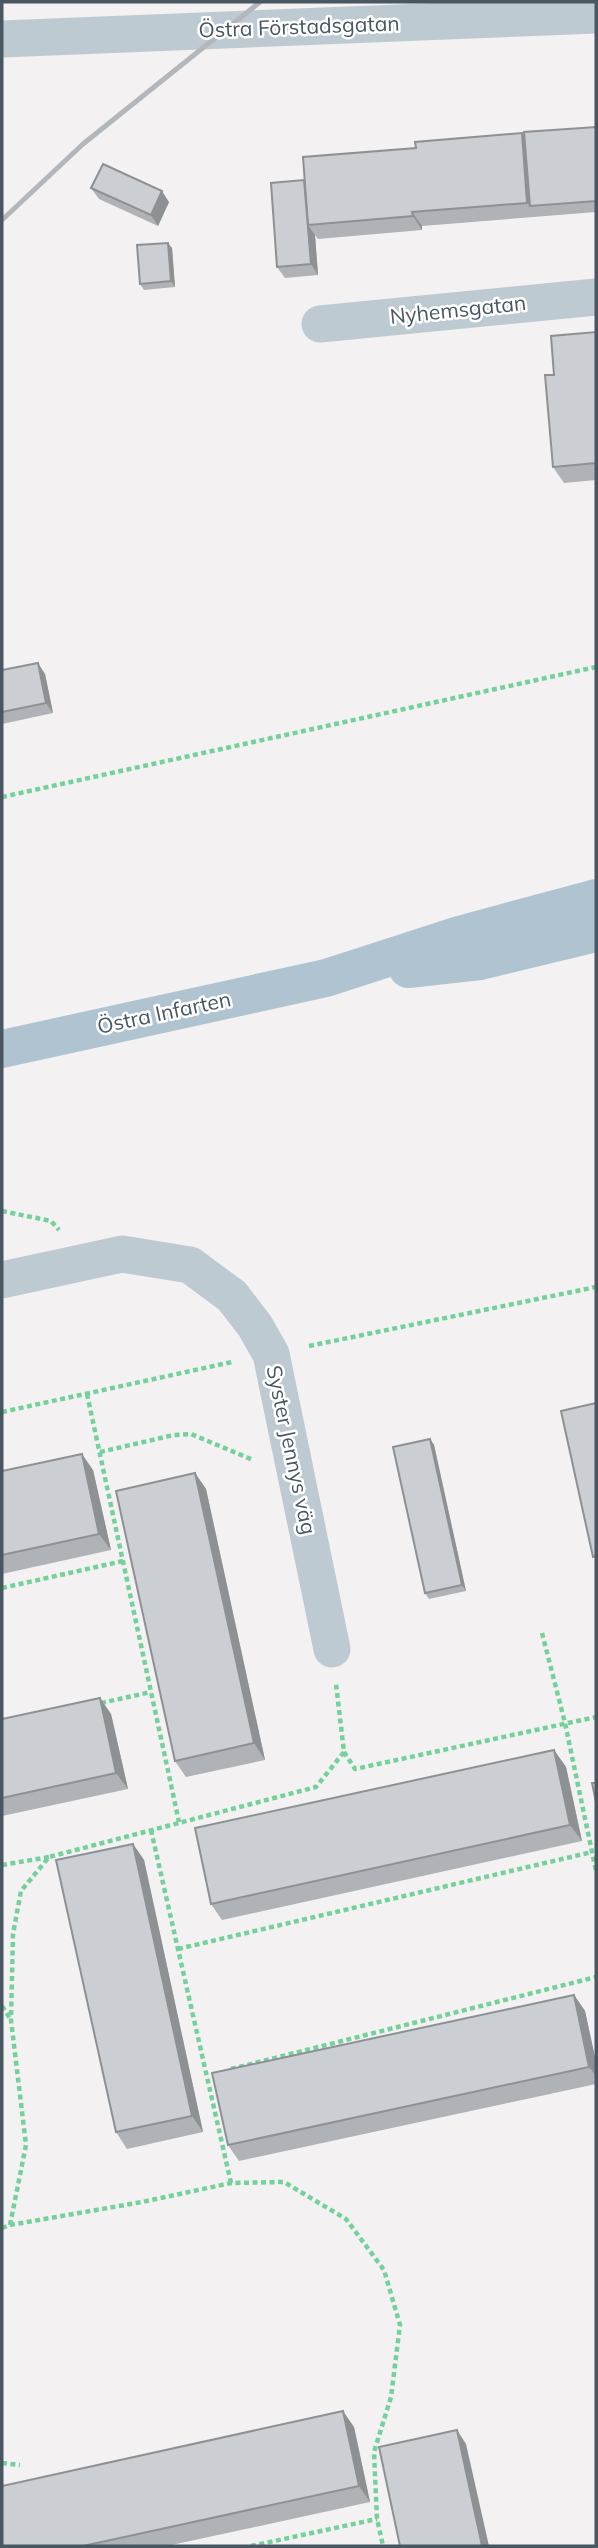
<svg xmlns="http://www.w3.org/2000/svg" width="598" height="2548" viewBox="0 0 598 2548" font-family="Mulish,sans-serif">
  <rect width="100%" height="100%" fill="#f3f1f1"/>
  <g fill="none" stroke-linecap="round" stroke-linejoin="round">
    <!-- path -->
    <g stroke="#75d19b" stroke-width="4.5" stroke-dasharray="5 3.5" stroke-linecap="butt">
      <path d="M2,797L596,667"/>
      <path d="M2,1211L51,1221L59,1230"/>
      <path d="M309,1346L596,1287"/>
      <path d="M87,1394L179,1822"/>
      <path d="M2,1412L232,1362"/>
      <path d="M100,1452L174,1435L191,1434L253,1460"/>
      <path d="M2,1588L123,1561"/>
      <path d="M542,1633L565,1723L596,1871"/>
      <path d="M101,1703L151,1692"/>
      <path d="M344,1752L355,1769L596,1717"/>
      <path d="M151,1830L231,2183"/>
      <path d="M2,1865L49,1857"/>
      <path d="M178,1949L592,1852"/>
      <path d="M2,2006L11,2020"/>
      <path d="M231,2069L596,1977"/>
      <path d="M10,2225L142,2202L231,2183L284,2182L346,2219L384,2270L400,2325L391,2397L374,2452L377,2519L383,2546"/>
      <path d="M2,2228L10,2225L26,2145L11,2020L13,1934L21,1891L49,1857L316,1787L344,1752L336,1684"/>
      <path d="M2,2463L20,2465"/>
      <path d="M251,2546L377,2519"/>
    </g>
    <!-- minor -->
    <g stroke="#becad1" stroke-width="37">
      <path d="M2,39L596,15"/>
      <path d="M320,324L596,297"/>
      <path d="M2,1280L122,1254L190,1265L232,1296L255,1326L271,1354L332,1649"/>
    </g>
    <!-- primary -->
    <g stroke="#b0c3d0" stroke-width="38">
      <path d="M408,969L480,961L596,933"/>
      <path d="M2,1049L326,978L459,935L596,898"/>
    </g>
    <!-- rail -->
    <path stroke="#b3b7bc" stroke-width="5" d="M2,220L83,144L260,2"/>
  </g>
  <!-- wall -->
  <g fill="#afb2b6">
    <path d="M596,127V212L422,226V230L318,239L315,235L318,275L285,278L277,267L304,180L416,148L522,133L525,136Z"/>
    <path d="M91,188L169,202L158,226L99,199Z"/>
    <path d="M172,248L175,287L144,290L140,284Z"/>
    <path d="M596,332V480L564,483L553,467L554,375Z"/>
    <path d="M2,670L45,674L53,713L2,724Z"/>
    <path d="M430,1439L434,1445L466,1591L429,1599L425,1593Z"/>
    <path d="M93,1470L111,1550L2,1574V1471Z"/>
    <path d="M195,1473L206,1489L265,1760L186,1777L175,1761Z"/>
    <path d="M100,1698L111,1714L128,1789L2,1816V1719Z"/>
    <path d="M554,1750L566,1767L582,1841L222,1920L211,1904Z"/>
    <path d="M133,1844L144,1860L203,2132L127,2149L116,2132Z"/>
    <path d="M574,1995L585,2011L596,2062V2084L239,2161L228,2145Z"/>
    <path d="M354,2427L370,2502L167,2546H2Z"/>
  </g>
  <!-- shaded-wall -->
  <g fill="#8e9194">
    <path d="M522,133L532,147L530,206L527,203Z"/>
    <path d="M162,191L169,202L158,226L151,215Z"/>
    <path d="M412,212L422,226V230L413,216Z"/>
    <path d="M308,225L315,235L318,275L311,264Z"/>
    <path d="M168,243L172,248L175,287L171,281Z"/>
    <path d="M38,663L45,674L53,713L46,703Z"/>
    <path d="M430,1439L434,1445L466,1591L462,1585Z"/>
    <path d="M82,1454L93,1470L111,1550L99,1534Z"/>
    <path d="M195,1473L206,1489L265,1760L254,1743Z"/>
    <path d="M100,1698L111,1714L128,1789L116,1773Z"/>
    <path d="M554,1750L566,1767L582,1841L570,1825Z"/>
    <path d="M133,1844L144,1860L203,2132L192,2116Z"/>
    <path d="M574,1995L585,2011L596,2062V2076L589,2067Z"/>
    <path d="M343,2411L354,2427L370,2502L359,2486Z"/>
    <path d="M457,2430L466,2444L489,2546H482Z"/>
  </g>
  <!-- building -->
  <g fill="#cbcfd4" stroke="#8e9194" stroke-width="2">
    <path d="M596,127V201L530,206L524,132Z"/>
    <path d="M522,133L527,203L412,212L413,216L308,225L303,157L416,148L415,142Z"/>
    <path d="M103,164L162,191L151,215L91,188Z"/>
    <path d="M304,180L311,264L277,267L271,183Z"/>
    <path d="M168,243L171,281L140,284L137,245Z"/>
    <path d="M596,332V463L553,467L545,375H554L551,336Z"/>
    <path d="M38,663L46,703L2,712V670Z"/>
    <path d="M596,1403V1556L593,1557L561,1411Z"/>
    <path d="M430,1439L462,1585L425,1593L393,1447Z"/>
    <path d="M82,1454L99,1534L2,1555V1471Z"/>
    <path d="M195,1473L254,1743L175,1761L116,1491Z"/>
    <path d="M100,1698L116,1773L2,1798V1719Z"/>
    <path d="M554,1750L570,1825L211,1904L195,1828Z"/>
    <path d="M592,1783H596V1802Z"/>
    <path d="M133,1844L192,2116L116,2132L56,1860Z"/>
    <path d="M574,1995L589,2067L228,2145L212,2073Z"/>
    <path d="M343,2411L359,2486L83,2546H2V2486Z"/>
    <path d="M457,2430L482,2546H400L379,2447Z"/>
  </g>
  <g text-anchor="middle" stroke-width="5" stroke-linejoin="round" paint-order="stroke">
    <!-- street labels -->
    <g font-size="21" fill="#485760" stroke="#fff">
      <text transform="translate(299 27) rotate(-2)" y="7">Östra Förstadsgatan</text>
      <text transform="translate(458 310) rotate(-6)" y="7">Nyhemsgatan</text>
      <text transform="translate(164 1013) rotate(-12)" y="7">Östra Infarten</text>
      <text transform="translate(291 1450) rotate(78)" y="7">Syster Jennys väg</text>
    </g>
  </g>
  <!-- border -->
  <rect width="598" height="2548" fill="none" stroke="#485760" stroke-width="7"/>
</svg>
